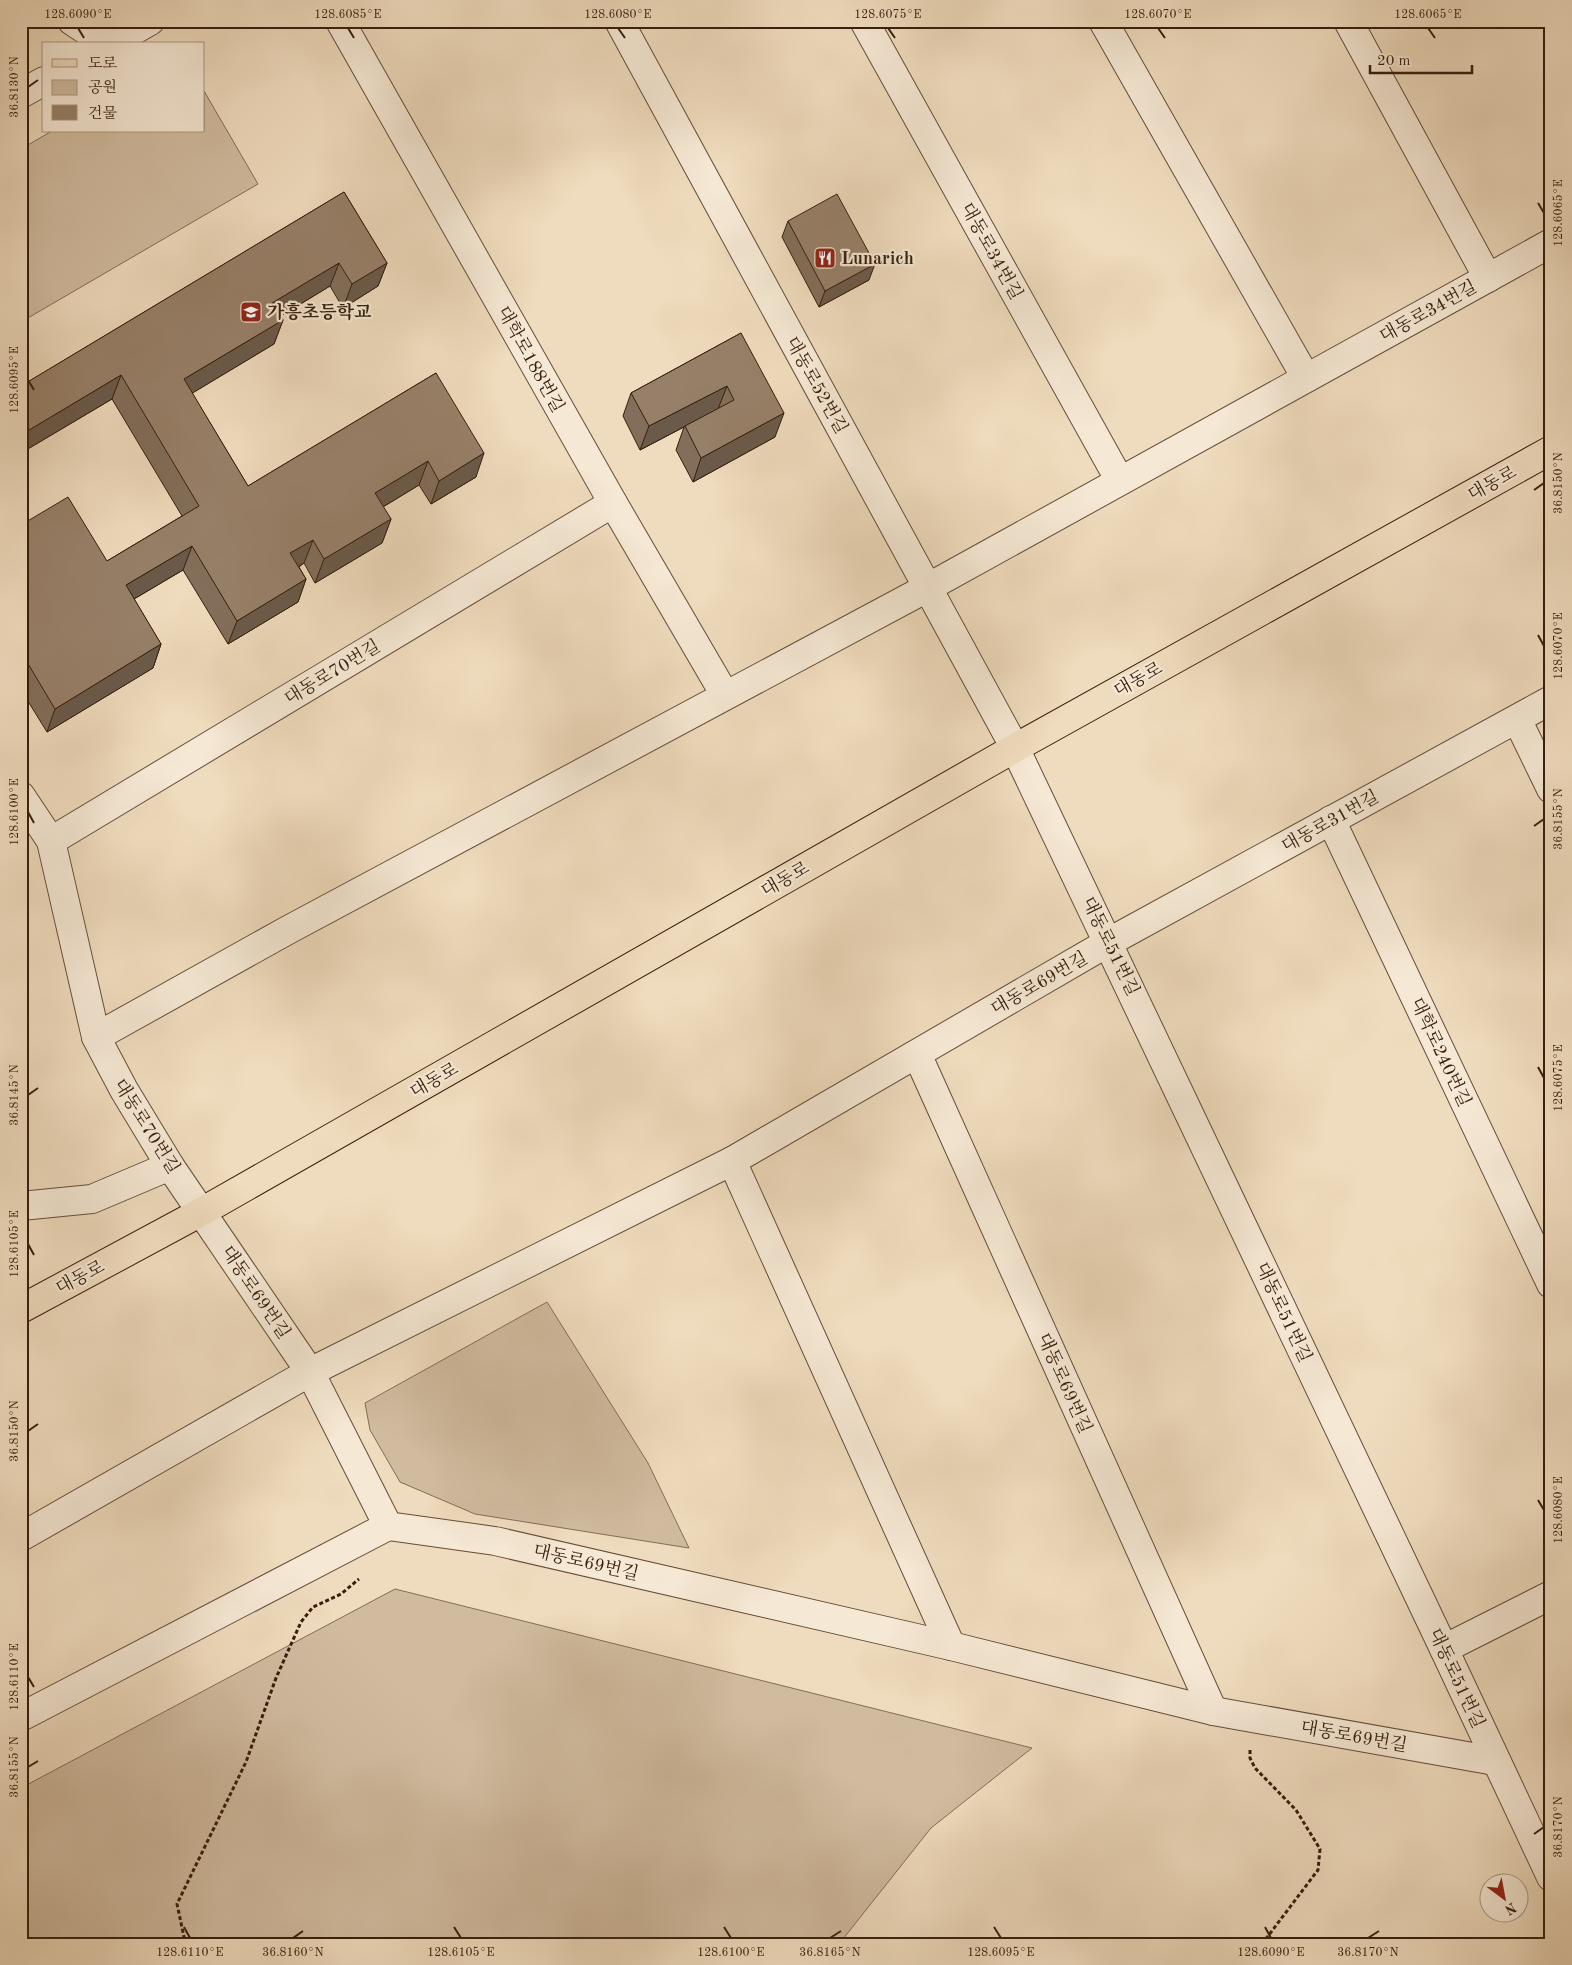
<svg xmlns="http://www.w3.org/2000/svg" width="1572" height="1965" viewBox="0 0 1572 1965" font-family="'Old Standard TT','Noto Serif KR',serif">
  <rect width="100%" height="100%" fill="#efdbbd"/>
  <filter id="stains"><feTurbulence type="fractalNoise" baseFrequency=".004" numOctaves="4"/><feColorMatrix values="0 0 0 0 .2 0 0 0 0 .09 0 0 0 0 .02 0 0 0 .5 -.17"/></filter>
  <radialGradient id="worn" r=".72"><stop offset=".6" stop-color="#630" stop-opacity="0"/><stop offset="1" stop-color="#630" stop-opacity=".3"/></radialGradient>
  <!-- green -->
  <g fill="#d0bb9f" stroke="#846c56">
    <path d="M204,91L258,184L21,322V149L52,131H204Z"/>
    <path d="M547,1302L648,1463L689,1548L475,1514L400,1482L370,1430L365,1403Z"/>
    <path d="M395,1589L1032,1748L931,1828L839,1944H21V1788Z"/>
  </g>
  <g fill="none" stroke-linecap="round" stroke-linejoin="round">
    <!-- minor casing -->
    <g stroke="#654d39" stroke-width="30">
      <g id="minor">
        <path d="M72,21L107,44"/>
        <path d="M340,21L613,503L725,695"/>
        <path d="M619,21L1015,748L1444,1649L1551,1877"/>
        <path d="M864,21L1120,481"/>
        <path d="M1103,21L1306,378"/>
        <path d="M1348,21L1488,278"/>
        <path d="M110,44L150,21"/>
        <path d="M21,94L44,81"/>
        <path d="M1517,719L1551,789"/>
        <path d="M21,796L51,841L96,1037L124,1090L170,1166L310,1372L388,1526L495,1541L951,1646L1213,1711L1495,1761"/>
        <path d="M1331,820L1551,1284"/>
        <path d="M51,841L613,503"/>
        <path d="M96,1037L288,930L927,588L1551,243"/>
        <path d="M917,1054L1213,1711"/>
        <path d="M732,1161L951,1646"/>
        <path d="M21,1206L92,1199L170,1166"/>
        <path d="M21,1537L310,1372L732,1161L1109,942L1551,700"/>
        <path d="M1444,1649L1551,1595"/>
        <path d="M21,1717L388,1526"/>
      </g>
    </g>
    <!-- major casing -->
    <g stroke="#371e0d" stroke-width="30">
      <path id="major" d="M21,1309L203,1211L1015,748L1551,450"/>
    </g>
    <!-- path -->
    <g stroke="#371e0d" stroke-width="3" stroke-dasharray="4 2.5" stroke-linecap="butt">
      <path d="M1250,1750V1758L1255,1768L1296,1810L1320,1849L1318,1870L1262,1944"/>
      <path d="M189,1944L184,1937L177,1904L246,1762L276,1678L301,1622L313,1607L341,1594L359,1579"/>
    </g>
    <!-- minor -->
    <use href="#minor" stroke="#f5e8d4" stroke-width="28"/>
    <!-- major -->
    <use href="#major" stroke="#efdbbd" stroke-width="28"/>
  </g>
  <!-- wall -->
  <g fill="#826e5a" stroke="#371e0d">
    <path d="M344,192L387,263L378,286L343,308L330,286L281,316L283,320L274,344L192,393L248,486L436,373L476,477L431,504L419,485L383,507L391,519L382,543L315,583L304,563L299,567L306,579L298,602L228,644L183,570L134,599L161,644L153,668L47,732L21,690V525L107,561L182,516L112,399L21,453V386Z"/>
    <path d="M788,221L869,280L819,307L782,237Z"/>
    <path d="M741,333L775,437L693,482L676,450L684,427L640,450L623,416L631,393Z"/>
  </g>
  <!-- shaded-wall -->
  <g fill="#6a5a4a" stroke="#371e0d">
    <path d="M339,263L330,286L264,326L272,303Z"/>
    <path d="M387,263L378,286L343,308L352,284Z"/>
    <path d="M875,264L869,280L819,307L825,291Z"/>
    <path d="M283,320L274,344L176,403L184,379Z"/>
    <path d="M121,375L112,399L21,453V441L24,433Z"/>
    <path d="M727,386L718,409L640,450L649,426Z"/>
    <path d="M784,413L775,437L693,482L701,458Z"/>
    <path d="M484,453L476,477L431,504L439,481Z"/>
    <path d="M428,461L419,485L366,517L375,493Z"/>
    <path d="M391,519L382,543L315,583L324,559Z"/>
    <path d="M313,540L304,563L282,577L290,553Z"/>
    <path d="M192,546L183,570L117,609L126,585Z"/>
    <path d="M306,579L298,602L228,644L237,621Z"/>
    <path d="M161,644L153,668L47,732L55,709Z"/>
  </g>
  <!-- building -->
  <g fill="#978069" stroke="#371e0d">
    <path d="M344,192L387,263L352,284L339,263L272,303L283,320L184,379L248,486L436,373L484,453L439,481L428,461L375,493L391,519L324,559L313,540L290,553L306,579L237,621L192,546L126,585L161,644L55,709L21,652V525L68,497L107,561L199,506L121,375L24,433L21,428V386Z"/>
    <path d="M837,194L875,264L825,291L788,221Z"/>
    <path d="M741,333L784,413L701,458L685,426L734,400L727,386L649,426L631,393Z"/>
  </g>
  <!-- ticks -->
  <path fill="none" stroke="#371e0d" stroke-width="2" d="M78,28L84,38M348,28L354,38M618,28L625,38M888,28L895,38M1158,28L1165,38M1428,28L1435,38M28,87L38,80M1538,203L1544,213M28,380L34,390M1534,490L1544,483M1538,635L1544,646M28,812L34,823M1534,826L1544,819M1538,1067L1544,1078M28,1095L38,1088M28,1244L34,1255M28,1431L38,1424M1538,1500L1544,1510M28,1677L34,1687M28,1767L38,1761M1534,1834L1544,1827M184,1927L190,1938M454,1927L461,1938M724,1927L731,1938M994,1927L1001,1938M1265,1927L1271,1938M293,1938L303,1931M830,1938L841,1931M1368,1938L1379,1931"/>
  <!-- icons -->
  <defs>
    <g id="restaurant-square" transform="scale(1.125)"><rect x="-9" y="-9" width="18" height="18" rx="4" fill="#8f2418" stroke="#f5e8d4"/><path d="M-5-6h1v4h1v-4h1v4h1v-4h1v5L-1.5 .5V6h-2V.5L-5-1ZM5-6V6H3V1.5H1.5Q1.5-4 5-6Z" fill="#fff"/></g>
    <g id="school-square" transform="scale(1.125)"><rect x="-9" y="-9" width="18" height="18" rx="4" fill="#8f2418" stroke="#f5e8d4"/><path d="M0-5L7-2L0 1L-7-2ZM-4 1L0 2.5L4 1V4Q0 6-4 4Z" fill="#fff"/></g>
  </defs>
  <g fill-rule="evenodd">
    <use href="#restaurant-square" x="825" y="258"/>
    <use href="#school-square" x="251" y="312"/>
  </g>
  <g text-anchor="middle" stroke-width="4.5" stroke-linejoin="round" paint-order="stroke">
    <!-- street labels -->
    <g font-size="18" fill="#371e0d" stroke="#f5e8d4">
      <text transform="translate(992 251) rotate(61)" y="6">대동로34번길</text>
      <text transform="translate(1428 311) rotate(-29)" y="6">대동로34번길</text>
      <text transform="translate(531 359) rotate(61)" y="6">대학로188번길</text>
      <text transform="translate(817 385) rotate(61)" y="6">대동로52번길</text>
      <text transform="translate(1492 483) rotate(-29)" y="6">대동로</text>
      <text transform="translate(332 672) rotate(-31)" y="6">대동로70번길</text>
      <text transform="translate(1138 679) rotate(-29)" y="6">대동로</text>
      <text transform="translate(1330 821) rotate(-29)" y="6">대동로31번길</text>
      <text transform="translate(785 879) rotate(-30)" y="6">대동로</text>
      <text transform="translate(1111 946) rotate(64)" y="6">대동로51번길</text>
      <text transform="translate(1039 983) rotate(-30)" y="6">대동로69번길</text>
      <text transform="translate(1441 1052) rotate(65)" y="6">대학로240번길</text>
      <text transform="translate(434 1080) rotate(-30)" y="6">대동로</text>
      <text transform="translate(147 1126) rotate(58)" y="6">대동로70번길</text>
      <text transform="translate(80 1277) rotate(-28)" y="6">대동로</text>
      <text transform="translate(256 1292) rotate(56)" y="6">대동로69번길</text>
      <text transform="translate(1284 1312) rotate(65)" y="6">대동로51번길</text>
      <text transform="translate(1065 1383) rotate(66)" y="6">대동로69번길</text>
      <text transform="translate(586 1562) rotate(13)" y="6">대동로69번길</text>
      <text transform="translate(1457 1678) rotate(65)" y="6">대동로51번길</text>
      <text transform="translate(1354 1736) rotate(10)" y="6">대동로69번길</text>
    </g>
    <!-- poi labels -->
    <g font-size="18" font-weight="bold" fill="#371e0d" stroke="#f5e8d4" text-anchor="start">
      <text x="841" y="264">Lunarich</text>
      <text x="267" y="318">가흥초등학교</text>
    </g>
  </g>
  <!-- margin -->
  <rect width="1572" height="1965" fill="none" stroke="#efdbbd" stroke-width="55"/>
  <!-- legend -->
  <rect x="42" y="42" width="162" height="90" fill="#f5e8d4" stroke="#a99784"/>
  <rect x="52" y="59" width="25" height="8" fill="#efdbbd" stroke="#a99784"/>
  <text x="88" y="68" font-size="15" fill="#371e0d">도로</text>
  <rect x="52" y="80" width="25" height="15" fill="#d0bb9f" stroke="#a99784"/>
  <text x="88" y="92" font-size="15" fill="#371e0d">공원</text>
  <rect x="52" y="105" width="25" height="15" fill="#978069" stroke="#a99784"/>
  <text x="88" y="118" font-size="15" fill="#371e0d">건물</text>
  <!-- north arrow -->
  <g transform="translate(1504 1898) rotate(148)"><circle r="24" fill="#f5e8d4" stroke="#a99784"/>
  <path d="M0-4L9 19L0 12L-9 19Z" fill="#8f2418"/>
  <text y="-8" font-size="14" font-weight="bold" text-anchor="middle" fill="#371e0d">N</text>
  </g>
  <!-- scale -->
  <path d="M1370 65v8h102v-8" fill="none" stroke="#371e0d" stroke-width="2.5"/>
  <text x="1377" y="65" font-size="15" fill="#371e0d" stroke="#f5e8d4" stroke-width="4" paint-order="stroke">20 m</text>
  <rect x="28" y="28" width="1516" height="1910" fill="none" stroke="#371e0d" stroke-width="2"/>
  <g font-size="12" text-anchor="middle" fill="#371e0d">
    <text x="78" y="18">128.6090°E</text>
    <text x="348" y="18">128.6085°E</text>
    <text x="618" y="18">128.6080°E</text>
    <text x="888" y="18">128.6075°E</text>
    <text x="1158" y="18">128.6070°E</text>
    <text x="1428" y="18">128.6065°E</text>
    <text transform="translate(14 87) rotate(-90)" y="4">36.8130°N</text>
    <text transform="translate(1558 213) rotate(-90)" y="4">128.6065°E</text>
    <text transform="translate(14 380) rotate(-90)" y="4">128.6095°E</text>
    <text transform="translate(1558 483) rotate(-90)" y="4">36.8150°N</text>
    <text transform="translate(1558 646) rotate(-90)" y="4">128.6070°E</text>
    <text transform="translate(14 812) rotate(-90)" y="4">128.6100°E</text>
    <text transform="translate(1558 819) rotate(-90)" y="4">36.8155°N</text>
    <text transform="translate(1558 1078) rotate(-90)" y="4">128.6075°E</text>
    <text transform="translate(14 1095) rotate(-90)" y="4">36.8145°N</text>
    <text transform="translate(14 1244) rotate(-90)" y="4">128.6105°E</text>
    <text transform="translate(14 1431) rotate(-90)" y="4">36.8150°N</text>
    <text transform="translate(1558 1510) rotate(-90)" y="4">128.6080°E</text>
    <text transform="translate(14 1677) rotate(-90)" y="4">128.6110°E</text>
    <text transform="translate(14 1767) rotate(-90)" y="4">36.8155°N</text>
    <text transform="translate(1558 1827) rotate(-90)" y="4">36.8170°N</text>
    <text x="190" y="1956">128.6110°E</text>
    <text x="293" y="1956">36.8160°N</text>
    <text x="461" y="1956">128.6105°E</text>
    <text x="731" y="1956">128.6100°E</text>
    <text x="830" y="1956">36.8165°N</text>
    <text x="1001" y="1956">128.6095°E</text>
    <text x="1271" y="1956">128.6090°E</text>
    <text x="1368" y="1956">36.8170°N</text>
  </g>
  <rect width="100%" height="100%" filter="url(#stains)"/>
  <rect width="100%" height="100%" fill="url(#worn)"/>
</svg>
